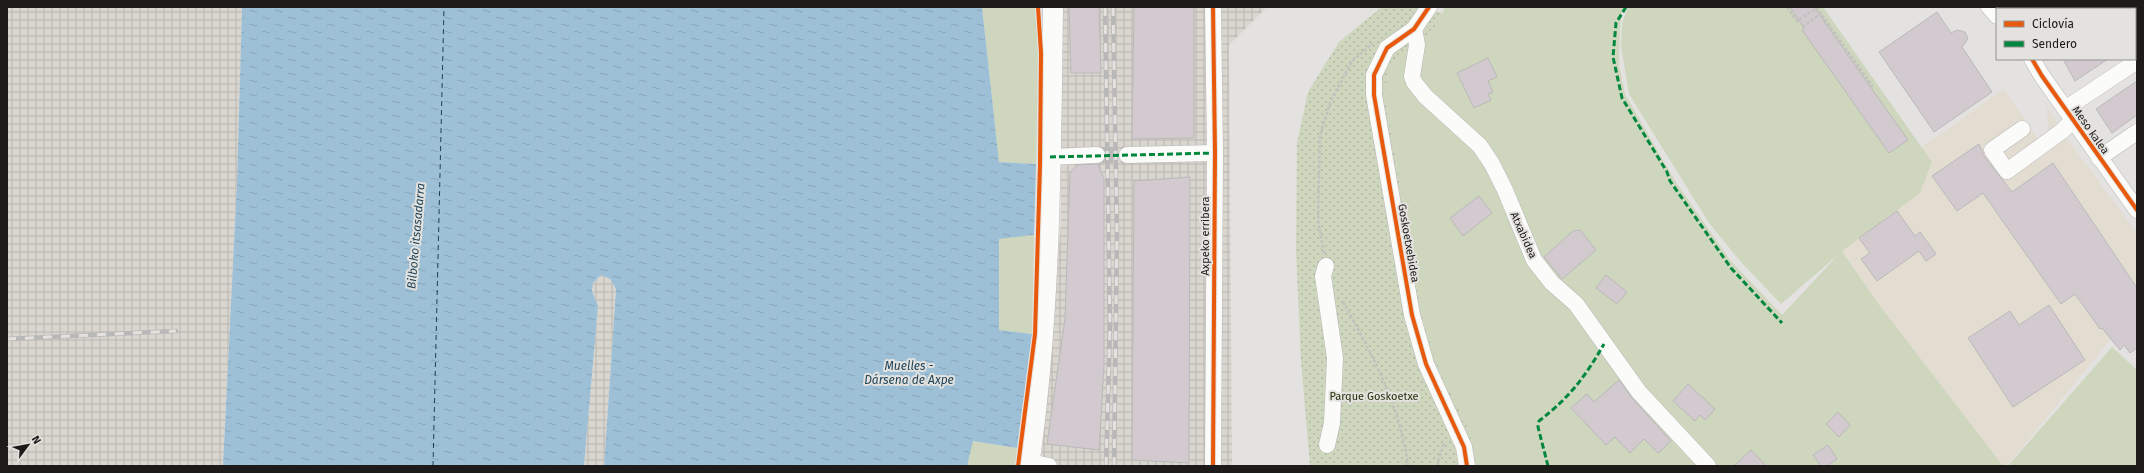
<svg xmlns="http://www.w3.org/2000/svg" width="2144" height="473" viewBox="0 0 2144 473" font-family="'Fira Sans',sans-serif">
  <defs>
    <pattern id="industrial-grid" width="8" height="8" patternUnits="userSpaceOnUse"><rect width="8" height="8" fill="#d9d6cf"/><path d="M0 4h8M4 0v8" fill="none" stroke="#bab7b1"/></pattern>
    <pattern id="park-dots" width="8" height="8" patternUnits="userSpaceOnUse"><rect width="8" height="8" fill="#ced6bd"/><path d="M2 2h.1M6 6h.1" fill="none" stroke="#b0b7a2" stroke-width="1.8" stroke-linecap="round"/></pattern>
    <pattern id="water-ripples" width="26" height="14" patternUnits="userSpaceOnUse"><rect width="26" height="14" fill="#9ec0d6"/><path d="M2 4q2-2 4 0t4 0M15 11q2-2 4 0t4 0" fill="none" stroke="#88a4b7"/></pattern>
  </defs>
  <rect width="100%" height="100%" fill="#e3e2e0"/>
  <!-- industrial -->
  <g fill="url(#industrial-grid)">
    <path d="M7,7H242L237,181L223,466H7Z"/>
    <path d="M1061,7H1267L1229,45L1232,466H1041L1061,223Z"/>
    <path d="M601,275L610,279L616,289L604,466H584L598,306L592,290L593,283Z"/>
  </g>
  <!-- education -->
  <path fill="#e3dcd0" d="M2004,89L2038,139L2048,131L2047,106L2068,140L2137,233V307L2007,466H2003L1877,302L1842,250L1920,193L1932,162L1921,148Z"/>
  <!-- grass -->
  <g fill="#ced6bd">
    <path d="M982,7H1035L1038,50L1036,164L999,162Z"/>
    <path d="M1444,7H1623L1620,27L1619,65L1625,94L1675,181L1730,260L1782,315L1838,255L1781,304L1741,262L1709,223L1629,94L1621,46L1622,24L1628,7H1823L1932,162L1920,193L1842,251L1877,302L2003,466H1476L1469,430L1441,374L1423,320L1385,96L1388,71L1397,56L1425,41L1443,13Z"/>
    <path d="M1034,235L1032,334L999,330V238Z"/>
    <path d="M2112,347L2137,370V466H2008Z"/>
    <path d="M972,441L1017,448L1015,466H967Z"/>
  </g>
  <!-- park -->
  <path fill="url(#park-dots)" d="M1382,7H1416L1443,13L1425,42L1397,57L1388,71L1385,96L1423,320L1441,374L1469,430L1476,466H1310L1301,361L1296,250L1297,143L1308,92L1339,42Z"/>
  <!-- water -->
  <path fill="url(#water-ripples)" d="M242,7H982L999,162L1036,164L1034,235L999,239V330L1032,334L1017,448L973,441L967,466H604L616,289L610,279L601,275L593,283L592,291L598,306L584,466H223L237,181Z"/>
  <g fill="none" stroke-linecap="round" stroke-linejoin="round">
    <!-- ferry -->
    <path stroke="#183f56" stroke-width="1" stroke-dasharray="5 4" stroke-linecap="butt" d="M433,466L444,7"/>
  </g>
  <!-- building -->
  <g fill="#d3cacf" stroke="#bab9b9">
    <path d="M1069,7H1099L1101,73H1071Z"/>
    <path d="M1134,7H1194V138L1132,139Z"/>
    <path d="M1790,7H1814L1908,140L1889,153L1802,30L1804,28Z"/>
    <path d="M1937,12L1951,33L1957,30L1965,32L1968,39L1962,47L1992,92L1934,132L1879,52Z"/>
    <path d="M1488,58L1497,77L1488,81L1493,92L1488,94L1491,100L1474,108L1457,73Z"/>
    <path d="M2063,59H2108L2075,81Z"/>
    <path d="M2137,81V115L2112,133L2096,109Z"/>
    <path d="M1979,144L1984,156L2012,192L2053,163L2137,288V348L2130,353L2124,345L2120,350L2102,328L2100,329L2075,294L2061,304L1983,193L1957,211L1932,176Z"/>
    <path d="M1098,164L1104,179V365L1099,450L1047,444L1065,319L1070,173L1077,165Z"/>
    <path d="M1190,177L1189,463L1132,460L1134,181Z"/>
    <path d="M1479,196L1492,213L1463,236L1450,218Z"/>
    <path d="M1897,211L1915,236L1920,232L1936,254L1926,261L1919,251L1877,281L1861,259L1870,253L1859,238Z"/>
    <path d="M1580,230L1596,250L1562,279L1544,257L1573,231Z"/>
    <path d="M1606,275L1627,292L1617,304L1596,288Z"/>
    <path d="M2049,305L2085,360L2013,407L1968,338L2010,311L2019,325Z"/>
    <path d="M1619,380L1632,398L1671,441L1658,453L1644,439L1630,453L1615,437L1606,445L1571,408L1587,394L1594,402Z"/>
    <path d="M1688,384L1715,409L1705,420L1700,415L1695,421L1673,401Z"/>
    <path d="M1838,412L1850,425L1839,437L1826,424Z"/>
    <path d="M1828,445L1837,459L1827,466H1821L1813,455Z"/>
    <path d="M1751,450L1766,466H1734Z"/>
  </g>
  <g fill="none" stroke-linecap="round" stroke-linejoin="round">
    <!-- minor-tunnel -->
    <path stroke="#bbbab8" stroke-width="16" stroke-dasharray="16 8" stroke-linecap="butt" d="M1097,155H1127"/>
    <!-- minor casing -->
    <g stroke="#b8b7b6" stroke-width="17">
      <g id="minor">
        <path d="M1429,7L1414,29L1387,48L1374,75V95L1412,315L1426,364L1464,447L1467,466"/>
        <path d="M1989,7L1997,16"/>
        <path d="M2005,7L2009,9"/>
        <path d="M1414,29L1417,45L1412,76L1414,82L1425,96L1480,146L1492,164L1505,190L1534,260L1552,283L1576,304L1639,392L1708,466"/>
        <path d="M2032,59L2042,76L2137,210"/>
        <path d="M2065,109L2137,61"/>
        <path d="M2022,129L1992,150L2007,171L2062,131L2073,120"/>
        <path d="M1127,155L1215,153"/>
        <path d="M1050,157L1097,155"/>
        <path d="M2099,158L2137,132"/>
        <path d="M1326,266L1323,276L1335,358L1332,423L1327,445"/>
        <path d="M1030,462L1049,466"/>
        <path d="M1213,466L1215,153L1213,7"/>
      </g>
    </g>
    <!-- major casing -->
    <g stroke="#b8b7b6" stroke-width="21">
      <path id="major" d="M1029,466C1051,314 1051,160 1053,7"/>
    </g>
    <!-- path -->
    <g stroke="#c1c1c0" stroke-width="2.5" stroke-dasharray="3 2" stroke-linecap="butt">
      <path d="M1787,7L1797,21L1817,8L1873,87"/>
      <path d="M1805,27L1804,26L1821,13"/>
      <path d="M1324,253L1318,220L1320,135L1330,103L1352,61L1373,43"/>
      <path d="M1343,302C1371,352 1401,408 1408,466"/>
      <path d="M1437,466L1444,442"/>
    </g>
    <!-- minor -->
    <use href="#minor" stroke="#fbfbfa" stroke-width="16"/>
    <!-- major -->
    <use href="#major" stroke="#fbfbfa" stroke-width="20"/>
    <!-- rail casing -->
    <g stroke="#b9b8b8" stroke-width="4.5">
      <g id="rail">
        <path d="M1105,7L1110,325L1106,466"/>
        <path d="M1113,7L1117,234L1114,466"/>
        <path d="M7,339L176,331"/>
      </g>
    </g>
    <!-- rail -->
    <use href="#rail" stroke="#e4e2df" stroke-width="3" stroke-dasharray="9" stroke-linecap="butt"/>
    <!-- quiet -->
    <g stroke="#00873e" stroke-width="3" stroke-dasharray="6 3" stroke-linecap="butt">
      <path d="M1626,7L1616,23L1613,57L1622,98L1667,172L1670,181L1731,268L1782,323"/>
      <path d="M1050,157L1215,153"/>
      <path d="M1548,466L1538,427L1539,421C1570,397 1585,377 1604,344"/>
    </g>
    <!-- cycleway casing -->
    <g stroke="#e4e2df" stroke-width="6">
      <g id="cycleway">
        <path d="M1429,7L1414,29L1387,48L1374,75V95L1412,315L1426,364L1464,447L1467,466"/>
        <path d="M2032,59L2042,76L2137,210"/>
        <path d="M1018,466L1035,334L1040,165L1041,53L1038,7"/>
        <path d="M1213,466L1215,153L1213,7"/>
      </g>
    </g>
    <!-- cycleway -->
    <use href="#cycleway" stroke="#e8590c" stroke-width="4"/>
  </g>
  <g text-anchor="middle" stroke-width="4" stroke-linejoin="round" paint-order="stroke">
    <!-- street labels -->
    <g font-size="11" fill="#1c1b1a" stroke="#e4e2df">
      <text transform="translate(2091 130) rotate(55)" y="4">Meso kalea</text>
      <text transform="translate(1524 235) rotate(66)" y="4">Atxabidea</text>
      <text transform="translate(1205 236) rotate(-90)" y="4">Axpeko erribera</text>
      <text transform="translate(1409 243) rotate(80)" y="4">Goskoetxebidea</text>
    </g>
    <!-- park labels -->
    <g font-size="11" fill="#26310c" stroke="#e4e2df">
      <text x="1374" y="400">Parque Goskoetxe</text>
    </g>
    <!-- water labels -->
    <g font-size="12" font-style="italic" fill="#183f56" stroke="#e4e2df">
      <text transform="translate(416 236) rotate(-85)" y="4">Bilboko itsasadarra</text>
      <text x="909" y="370">Muelles -<tspan x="909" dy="14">Dársena de Axpe</tspan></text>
    </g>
  </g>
  <!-- border -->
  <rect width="2144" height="473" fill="none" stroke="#1c1b1a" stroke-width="16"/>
  <!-- legend -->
  <rect x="1996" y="8" width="140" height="52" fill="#e4e2df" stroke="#949290"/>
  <rect x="2004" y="21" width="20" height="6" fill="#e8590c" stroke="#949290"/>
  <text x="2032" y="28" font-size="12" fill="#1c1b1a">Ciclovía</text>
  <rect x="2004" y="41" width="20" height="6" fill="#00873e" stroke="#949290"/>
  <text x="2032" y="48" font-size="12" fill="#1c1b1a">Sendero</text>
  <!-- north arrow -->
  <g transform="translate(28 445) rotate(58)" stroke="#e4e2df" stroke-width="3" paint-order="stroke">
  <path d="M0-3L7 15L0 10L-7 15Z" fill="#1c1b1a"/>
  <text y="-6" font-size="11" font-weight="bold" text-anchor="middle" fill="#1c1b1a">N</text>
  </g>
</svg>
